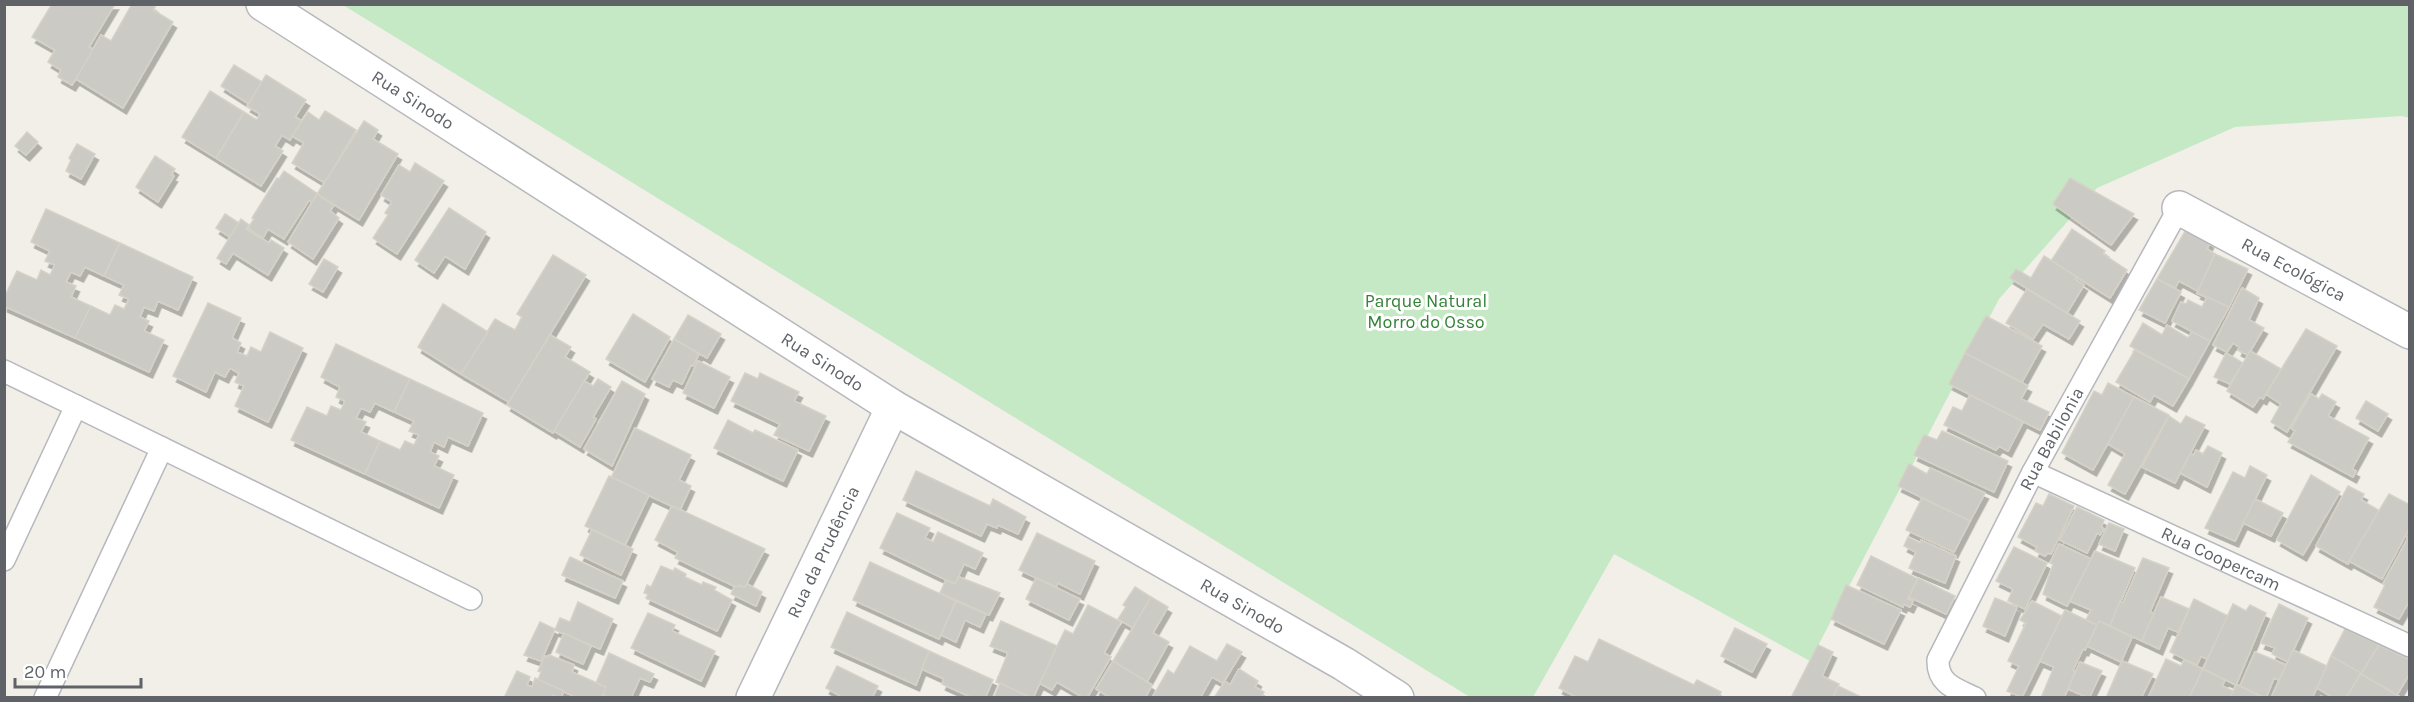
<svg xmlns="http://www.w3.org/2000/svg" width="2414" height="702" viewBox="0 0 2414 702" font-family="Karla,sans-serif">
  <defs>
    <filter id="shadow"><feDropShadow dx="3.5" dy="6" stdDeviation="0" flood-color="#0004"/></filter>
  </defs>
  <rect width="100%" height="100%" fill="#f1efe8"/>
  <!-- green -->
  <path fill="#c5e8c5" d="M343,5H2409V118L2402,116L2235,127L2097,188L1999,299L1810,661L1614,554L1533,697H1470Z"/>
  <!-- building -->
  <g fill="#cccac5" stroke="#d6d1c6" stroke-width="1.5" filter="url(#shadow)">
    <path d="M52,4H115L89,47L94,50L72,85L58,77L61,70L48,62L55,50L32,37Z"/>
    <path d="M132,4H151L155,7L153,10L173,22L123,108L76,79L101,35L111,41Z"/>
    <path d="M234,65L262,82L249,104L221,86Z"/>
    <path d="M266,75L306,100L295,117L302,121L290,140L282,135L275,146L283,151L261,186L216,158L244,112L257,120L260,114L247,106Z"/>
    <path d="M210,91L244,112L216,158L182,137Z"/>
    <path d="M325,111L356,130L325,183L292,163L304,143L292,136L308,112L319,120Z"/>
    <path d="M364,121L378,130L373,139L398,154L359,220L317,194Z"/>
    <path d="M27,132L38,142L26,155L15,146Z"/>
    <path d="M77,144L95,154L81,179L66,171L71,160L69,158Z"/>
    <path d="M155,156L175,169L171,175L174,176L158,202L136,187Z"/>
    <path d="M415,163L444,181L397,254L373,238L388,215L385,213L392,202L381,195L399,165L410,172Z"/>
    <path d="M284,171L318,194L313,203L309,200L284,239L268,229L263,238L248,228L254,219L252,218L277,178L279,179Z"/>
    <path d="M2070,178L2134,214L2111,245L2053,204Z"/>
    <path d="M317,194L334,205L330,211L339,218L313,259L288,242Z"/>
    <path d="M449,208L486,232L465,269L445,256L434,273L415,260Z"/>
    <path d="M46,209L120,243L104,276L85,267L80,276L71,272L66,282L76,286L71,297L91,306L75,338L4,306V298L17,271L37,280L41,270L50,275L55,265L45,261L50,251L31,242Z"/>
    <path d="M225,214L239,223L230,237L216,228Z"/>
    <path d="M241,219L249,225L246,229L269,243L271,240L284,248L268,275L233,253L226,264L217,258Z"/>
    <path d="M2187,228L2210,242L2207,249L2215,254L2198,291L2179,281L2175,288L2157,279Z"/>
    <path d="M2072,229L2105,251L2103,254L2127,270L2110,298L2051,261Z"/>
    <path d="M120,243L193,277L178,310L158,301L154,311L144,307L140,317L149,321L144,331L164,340L149,372L75,338L91,306L110,315L115,305L124,309L129,299L119,295L124,285L104,276Z"/>
    <path d="M2215,254L2248,269L2229,307L2197,293Z"/>
    <path d="M553,255L586,275L509,402L461,374L495,319L515,330L522,317L517,314Z"/>
    <path d="M2044,256L2077,277L2075,279L2084,285L2067,313L2010,278L2016,269L2031,278Z"/>
    <path d="M324,259L338,267L323,292L309,284Z"/>
    <path d="M2157,279L2181,292L2165,323L2139,310Z"/>
    <path d="M2242,288L2259,298L2249,320L2264,328L2248,355L2238,350L2239,347L2233,343L2227,352L2213,345Z"/>
    <path d="M2027,289L2080,321L2069,339L2043,324L2033,339L2006,323Z"/>
    <path d="M2207,297L2229,307L2210,341L2172,321L2181,302L2186,304L2188,300L2202,307Z"/>
    <path d="M208,303L241,318L232,338L241,343L237,352L247,356L251,347L261,352L270,332L303,348L268,422L235,406L244,386L235,382L239,373L230,368L225,377L215,372L206,392L173,376Z"/>
    <path d="M443,304L488,332L461,374L418,347Z"/>
    <path d="M633,314L670,337L645,382L606,359Z"/>
    <path d="M688,315L721,334L707,358L674,339Z"/>
    <path d="M1986,316L2042,346L2022,382L1965,353Z"/>
    <path d="M2143,323L2162,335L2167,325L2188,338L2192,332L2210,341L2189,379L2130,346Z"/>
    <path d="M2306,329L2337,346L2287,432L2271,422L2281,404L2266,394Z"/>
    <path d="M550,335L571,347L565,357L590,372L553,433L507,405Z"/>
    <path d="M674,339L699,354L693,366L691,365L682,384L673,380L669,387L652,379Z"/>
    <path d="M336,344L410,379L394,412L375,403L370,412L361,408L356,418L366,422L361,432L380,441L365,474L291,440L307,407L327,416L331,406L341,410L345,401L336,397L340,387L321,377Z"/>
    <path d="M2135,350L2189,379L2173,406L2154,395L2150,402L2116,382Z"/>
    <path d="M2250,351L2281,369L2263,399L2260,397L2253,407L2227,391Z"/>
    <path d="M1965,353L2028,386L2021,399L2049,412L2040,430L1949,384Z"/>
    <path d="M2226,353L2243,363L2230,384L2214,377Z"/>
    <path d="M698,361L730,377L714,408L683,393Z"/>
    <path d="M745,373L758,379L760,373L799,392L794,401L826,416L809,451L774,435L780,424L731,401Z"/>
    <path d="M410,379L483,413L468,446L448,437L444,447L434,442L430,452L439,456L434,466L454,475L439,508L365,474L380,441L400,450L405,441L414,445L419,435L409,431L414,421L394,412Z"/>
    <path d="M598,379L611,387L593,417L596,419L580,447L554,431L584,381L593,386Z"/>
    <path d="M622,381L645,394L612,466L584,449Z"/>
    <path d="M2108,383L2134,397L2093,470L2062,453L2094,391L2102,395Z"/>
    <path d="M2311,394L2319,399L2322,394L2336,402L2328,416L2369,438L2352,469L2356,471L2353,477L2288,442L2295,431L2291,428Z"/>
    <path d="M1970,395L2023,422L2008,451L1999,446L1996,450L1944,425L1953,407L1962,411Z"/>
    <path d="M2134,397L2169,415L2125,494L2108,485L2125,454L2108,444Z"/>
    <path d="M2366,401L2388,414L2378,431L2356,418Z"/>
    <path d="M2169,416L2181,424L2186,416L2205,425L2175,483L2142,467Z"/>
    <path d="M728,420L753,433L755,430L798,450L783,481L714,448Z"/>
    <path d="M635,428L691,455L679,480L691,486L680,510L611,478Z"/>
    <path d="M1942,431L2008,461L1994,492L1914,455L1924,435L1937,440Z"/>
    <path d="M2208,446L2222,453L2207,487L2180,473L2190,454L2194,455L2196,450L2203,454Z"/>
    <path d="M1909,464L1927,474L1930,468L1985,493L1970,521L1898,486Z"/>
    <path d="M2250,466L2267,475L2235,541L2205,528L2233,472L2245,478Z"/>
    <path d="M916,471L990,506L993,499L1026,517L1018,534L998,525L997,528L987,524L981,536L903,500Z"/>
    <path d="M2311,475L2340,492L2303,555L2277,540Z"/>
    <path d="M609,476L649,495L625,545L585,526Z"/>
    <path d="M2348,486L2364,494L2361,500L2380,511L2348,564L2316,546Z"/>
    <path d="M2049,494L2074,506L2051,554L2048,553L2045,556L2035,551L2037,547L2018,537L2036,503L2043,506Z"/>
    <path d="M2389,494L2410,505V527L2382,579L2349,561Z"/>
    <path d="M1922,498L1970,521L1954,552L1906,530Z"/>
    <path d="M2255,499L2283,513L2271,536L2243,523Z"/>
    <path d="M672,506L765,549L745,587L739,585L738,588L675,558L678,552L655,540Z"/>
    <path d="M2077,507L2104,520L2101,527L2104,529L2100,535L2097,533L2087,553L2060,540Z"/>
    <path d="M897,513L930,528L925,538L933,542L938,532L983,553L975,569L964,564L955,584L880,548Z"/>
    <path d="M2109,523L2124,529L2115,551L2099,544Z"/>
    <path d="M2410,527V600L2399,619L2374,607L2385,585L2383,584L2408,538L2405,536Z"/>
    <path d="M592,530L633,549L621,575L580,555Z"/>
    <path d="M1037,533L1095,561L1080,594L1058,583L1056,587L1019,570Z"/>
    <path d="M1908,537L1920,543L1921,540L1956,556L1945,583L1909,568L1916,552L1904,546Z"/>
    <path d="M2059,544L2091,559L2067,606L2043,594L2053,564L2050,563Z"/>
    <path d="M2014,547L2047,563L2025,609L2008,601L2013,589L1996,581Z"/>
    <path d="M2095,551L2135,568L2110,626L2099,621L2097,625L2086,620L2091,610L2070,601Z"/>
    <path d="M1871,556L1918,579L1908,599L1913,601L1910,607L1904,604L1903,607L1857,585Z"/>
    <path d="M570,557L623,581L615,598L562,575Z"/>
    <path d="M2143,558L2169,568L2150,612L2154,614L2142,641L2110,626L2120,601L2123,603Z"/>
    <path d="M870,562L956,601L939,639L853,600Z"/>
    <path d="M661,566L673,571L675,568L686,574L685,577L702,585L703,582L716,587L714,590L732,600L717,631L646,598L648,594L644,593L647,585L651,587Z"/>
    <path d="M959,577L1000,593L989,615L940,593L946,580L955,584Z"/>
    <path d="M1036,578L1080,599L1069,620L1026,599Z"/>
    <path d="M1918,578L1955,596L1946,614L1909,597Z"/>
    <path d="M747,584L762,592L756,606L731,594L735,586L745,587Z"/>
    <path d="M1846,585L1901,610L1884,644L1831,619Z"/>
    <path d="M1135,587L1151,597L1133,628L1118,619L1126,607L1123,605Z"/>
    <path d="M1151,597L1168,607L1153,633L1169,642L1147,682L1113,661Z"/>
    <path d="M2161,597L2189,609L2178,632L2168,628L2159,649L2142,641Z"/>
    <path d="M1995,598L2017,607L2005,636L1983,626Z"/>
    <path d="M2194,599L2228,616L2207,659L2201,656L2197,665L2170,652Z"/>
    <path d="M956,601L986,614L980,627L965,620L956,642L941,635Z"/>
    <path d="M2032,601L2062,616L2022,697L2007,691L2019,666L2008,661L2026,623L2020,620Z"/>
    <path d="M578,602L613,619L600,649L555,630L560,618L570,622Z"/>
    <path d="M2233,604L2246,611L2250,605L2266,613L2236,685L2203,669Z"/>
    <path d="M2279,604L2308,618L2288,662L2272,654L2275,648L2261,643Z"/>
    <path d="M1088,605L1121,622L1104,653L1111,657L1087,698H1084L1057,682L1052,690L1039,683L1065,630L1073,634Z"/>
    <path d="M2065,610L2097,625L2085,650L2083,649L2073,670L2075,672L2064,698H2041L2054,667L2040,661Z"/>
    <path d="M847,612L929,651L916,685L831,647Z"/>
    <path d="M648,613L675,625L672,631L715,651L701,681L631,648Z"/>
    <path d="M1001,621L1057,646L1033,698L996,682L1008,653L990,646Z"/>
    <path d="M2099,621L2132,637L2121,662L2087,646Z"/>
    <path d="M540,622L555,629L541,661L524,655Z"/>
    <path d="M1735,628L1767,644L1752,672L1721,656Z"/>
    <path d="M2345,629L2379,645L2361,674L2331,656Z"/>
    <path d="M564,633L591,646L583,664L556,652Z"/>
    <path d="M1599,639L1694,685L1697,680L1721,692L1719,698H1578L1559,688L1575,656L1588,662Z"/>
    <path d="M1227,644L1242,652L1223,683L1212,677L1200,698H1152L1168,670L1174,674L1190,646L1217,661Z"/>
    <path d="M1818,645L1833,652L1822,676L1839,684L1833,698H1791Z"/>
    <path d="M2379,645L2410,660V673L2397,695L2361,674Z"/>
    <path d="M2293,650L2327,666L2312,698H2271Z"/>
    <path d="M929,651L993,680L985,698H973L942,684L944,679L922,669Z"/>
    <path d="M2255,652L2286,665L2279,680L2274,678L2266,698L2240,686Z"/>
    <path d="M609,653L654,674L650,682L640,678L631,698H610L602,694L606,687L596,683Z"/>
    <path d="M549,655L574,665L572,672L606,687L601,698H578L538,680L541,672L538,671L545,656L548,657Z"/>
    <path d="M2331,656L2361,673L2346,698H2334L2317,688Z"/>
    <path d="M2166,659L2181,666L2184,660L2203,669L2189,698H2148Z"/>
    <path d="M1113,661L1152,685L1145,698H1111L1096,689Z"/>
    <path d="M2122,661L2153,674L2141,698H2106Z"/>
    <path d="M2080,662L2102,671L2089,698L2068,689Z"/>
    <path d="M837,666L878,686L872,698H844L826,688Z"/>
    <path d="M1239,669L1258,681L1255,687L1264,692L1261,698H1214L1225,681L1230,685Z"/>
    <path d="M2203,669L2225,680L2222,686L2233,691L2230,698H2189Z"/>
    <path d="M517,671L530,677L527,685L532,687L535,678L564,691L561,698L553,695L552,698H504Z"/>
    <path d="M2361,673V674L2402,698H2346Z"/>
    <path d="M1000,683L1025,695L1024,698H994Z"/>
    <path d="M2236,685L2240,686L2263,698H2230Z"/>
    <path d="M1838,686L1863,698H1833Z"/>
  </g>
  <g fill="none" stroke-linecap="round" stroke-linejoin="round">
    <!-- lane casing -->
    <g stroke="#b5b8bc" stroke-width="24">
      <g id="lane">
        <path d="M4,371L76,406L4,560"/>
        <path d="M76,406L471,599"/>
        <path id="s1" d="M2033,472L2410,646"/>
        <path d="M45,698L162,448"/>
        <path id="s2" d="M1975,698C1956,689 1937,684 1938,660L2033,472L2179,208"/>
      </g>
    </g>
    <!-- street casing -->
    <g stroke="#b5b8bc" stroke-width="36">
      <g id="street">
        <path id="s3" d="M263,4L893,407L1344,664L1397,698"/>
        <path id="s4" d="M2179,208L2410,332"/>
        <path id="s5" d="M753,698L893,407"/>
      </g>
    </g>
    <!-- lane -->
    <use href="#lane" stroke="#fff" stroke-width="21"/>
    <!-- street -->
    <use href="#street" stroke="#fff" stroke-width="33"/>
  </g>
  <g text-anchor="middle" stroke-width="6" stroke-linejoin="round" paint-order="stroke">
    <!-- street labels -->
    <g font-size="18" fill="#5f6368" stroke="#fff">
      <text dy="6" stroke="none"><textPath href="#s3" startOffset="178">Rua Sinodo</textPath></text>
      <text dy="6" stroke="none"><textPath href="#s4" startOffset="130">Rua Ecológica</textPath></text>
      <text dy="6" stroke="none"><textPath href="#s3" startOffset="664">Rua Sinodo</textPath></text>
      <text dy="6" stroke="none"><textPath href="#s2" startOffset="306">Rua Babilonia</textPath></text>
      <text dy="6" stroke="none"><textPath href="#s5" startOffset="162">Rua da Prudência</textPath></text>
      <text dy="6" stroke="none"><textPath href="#s1" startOffset="207">Rua Coopercam</textPath></text>
      <text dy="6" stroke="none"><textPath href="#s3" startOffset="1150">Rua Sinodo</textPath></text>
    </g>
    <!-- park labels -->
    <g font-size="18" fill="#348238" stroke="#fff">
      <text x="1426" y="307">Parque Natural<tspan x="1426" dy="21">Morro do Osso</tspan></text>
    </g>
  </g>
  <!-- border -->
  <rect width="2414" height="702" fill="none" stroke="#5f6368" stroke-width="12"/>
  <!-- scale -->
  <path d="M15 678v9h126v-9" fill="none" stroke="#5f6368" stroke-width="3"/>
  <text x="24" y="678" font-size="18" fill="#5f6368" stroke="#ffffff" stroke-width="4.5" paint-order="stroke">20 m</text>
</svg>
